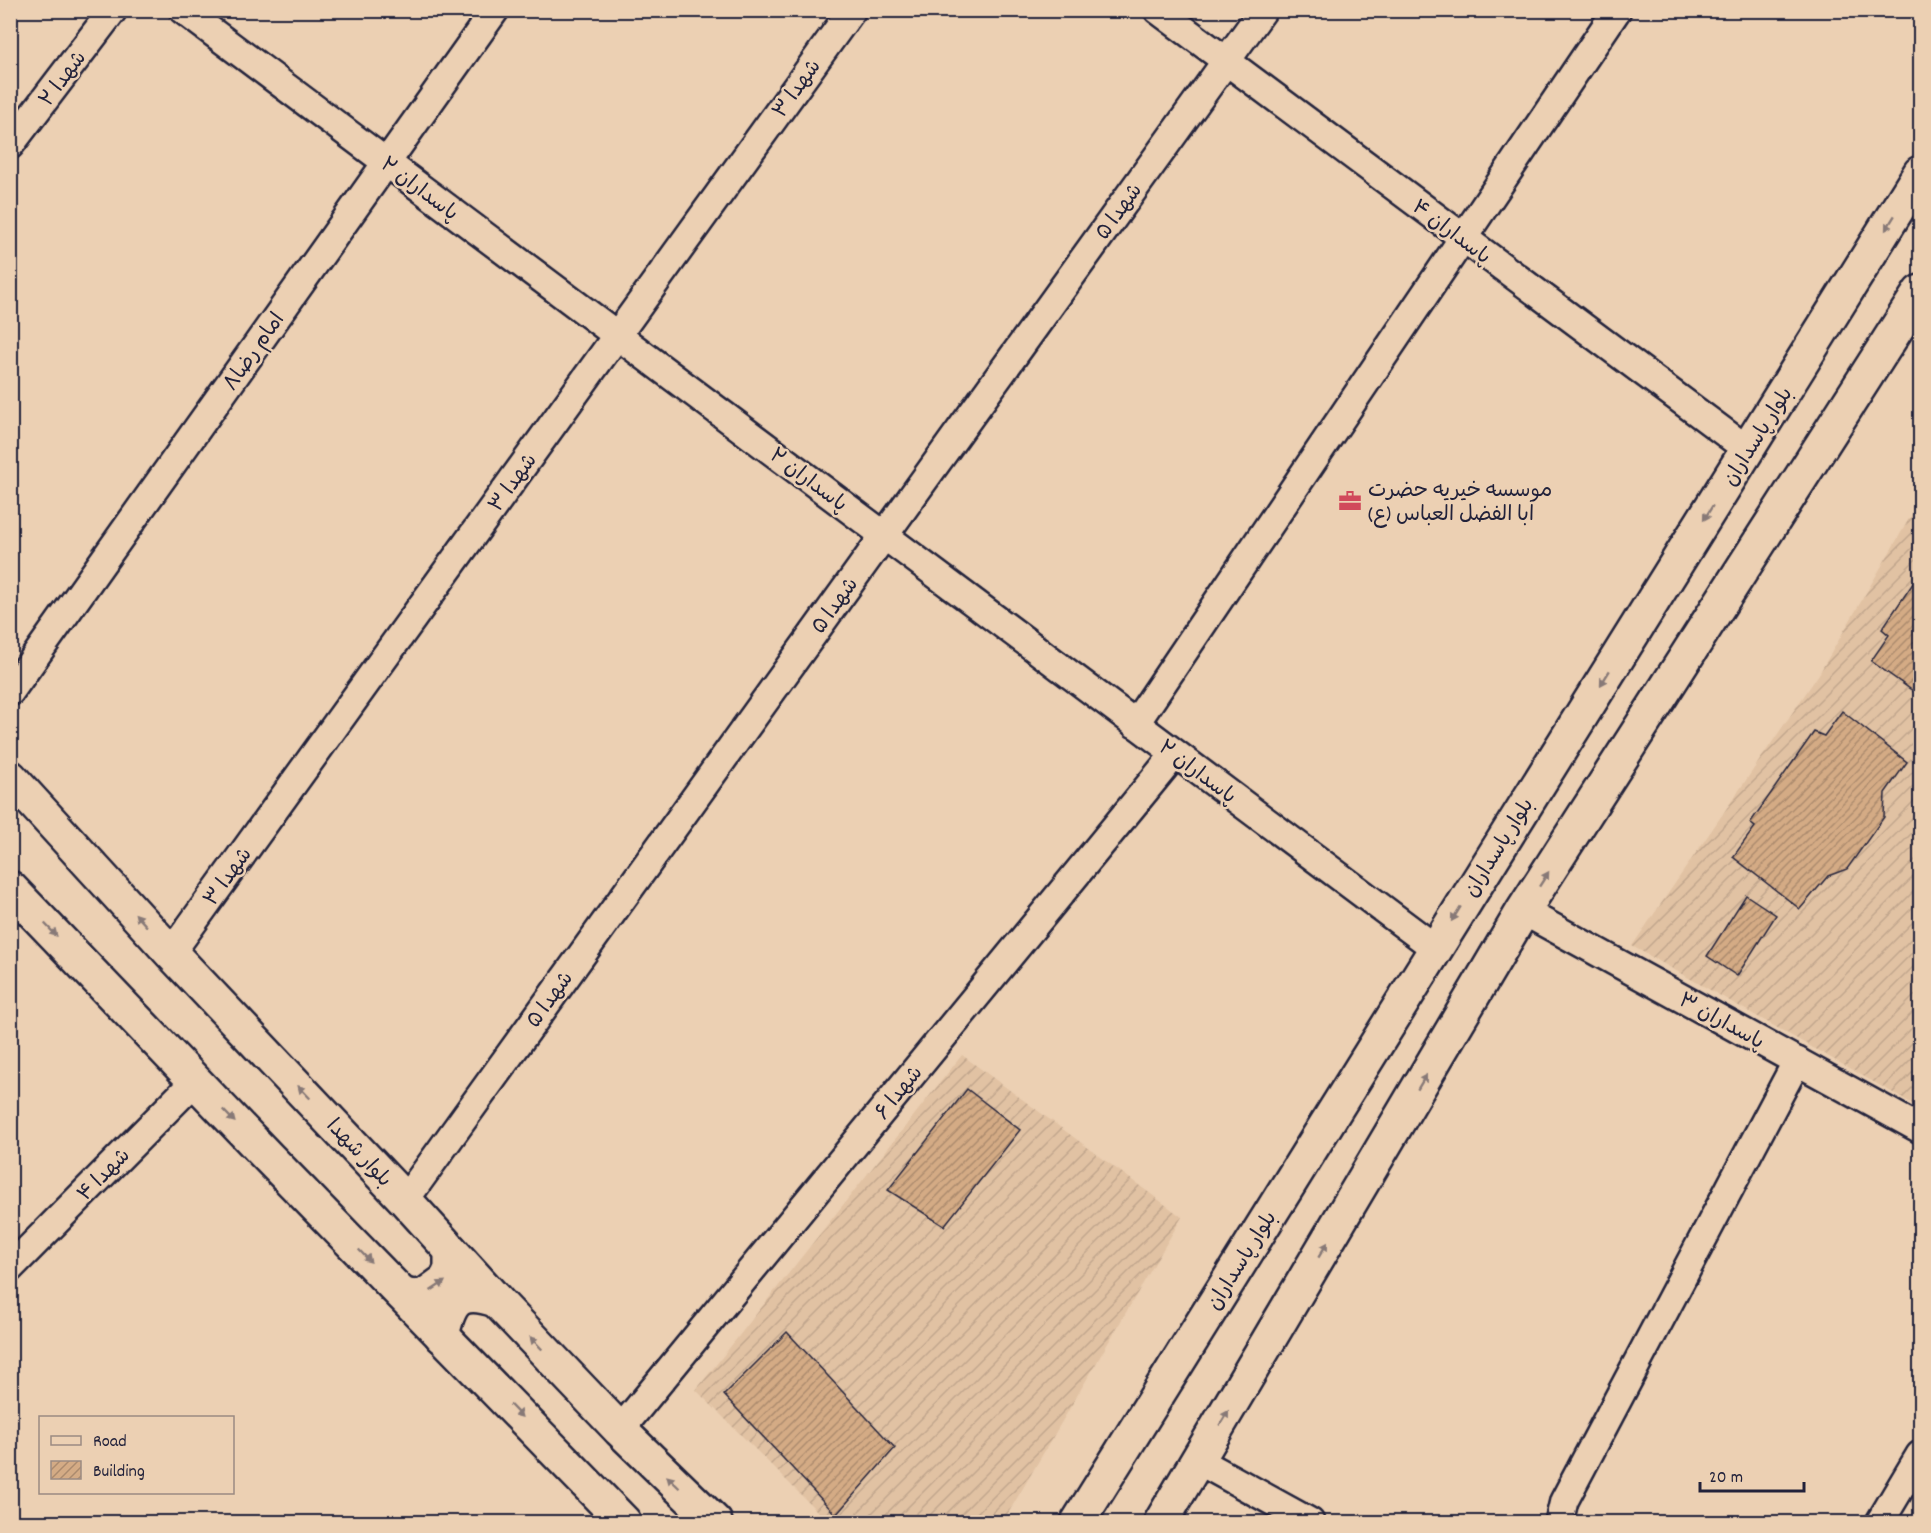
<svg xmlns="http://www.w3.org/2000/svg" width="1931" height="1533" viewBox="0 0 1931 1533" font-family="Dekko,'Playpen Sans Arabic',sans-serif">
  <defs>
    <pattern id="industrial-furrows" width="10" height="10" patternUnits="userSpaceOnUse" patternTransform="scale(1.5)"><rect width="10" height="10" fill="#e1c2a3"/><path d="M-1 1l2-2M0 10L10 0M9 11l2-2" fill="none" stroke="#c1a68d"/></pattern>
    <pattern id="building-hatch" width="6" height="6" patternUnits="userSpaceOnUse" patternTransform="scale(1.5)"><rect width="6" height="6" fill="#d4ab85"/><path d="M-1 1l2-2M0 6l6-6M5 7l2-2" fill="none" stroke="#ac8b6e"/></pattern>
  </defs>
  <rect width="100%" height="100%" fill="#ecd0b3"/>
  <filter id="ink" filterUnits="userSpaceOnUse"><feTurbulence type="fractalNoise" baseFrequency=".0167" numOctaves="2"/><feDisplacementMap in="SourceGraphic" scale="12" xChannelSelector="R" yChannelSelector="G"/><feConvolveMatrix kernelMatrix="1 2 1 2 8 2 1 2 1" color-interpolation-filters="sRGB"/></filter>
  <g filter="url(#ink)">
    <!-- industrial -->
    <g fill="url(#industrial-furrows)">
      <path d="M1920,500V1108L1632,946L1819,674Z"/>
      <path d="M962,1055L1182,1217L1003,1522H828L696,1390Z"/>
    </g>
    <!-- building -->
    <g fill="url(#building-hatch)" stroke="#22223b" stroke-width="1.5">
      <path d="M1920,573V696L1871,661L1889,635L1882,629Z"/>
      <path d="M1842,711L1907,762L1885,793L1884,817L1847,869L1828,876L1800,909L1733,857L1755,827L1750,823L1814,732L1824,736Z"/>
      <path d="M1746,895L1776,915L1737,976L1707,956Z"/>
      <path d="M967,1089L1020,1130L944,1226L888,1190Z"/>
      <path d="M787,1332L895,1448L836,1515L724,1395Z"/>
    </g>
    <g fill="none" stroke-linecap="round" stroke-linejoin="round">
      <!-- minor casing -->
      <g stroke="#22223b" stroke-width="32">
        <g id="minor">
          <path d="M183,10L1435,948"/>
          <path d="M1158,10L1748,450"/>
          <path d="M10,145L113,10"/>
          <path d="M10,692L495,10"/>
          <path d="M1135,724L1617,10"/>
          <path d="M1523,911L1920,1129"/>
          <path d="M171,953L852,10"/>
          <path d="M405,1200L1263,10"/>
          <path d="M10,1268L195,1081"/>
          <path d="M620,1430L1175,754"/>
          <path d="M1199,1461L1310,1522"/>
          <path d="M1559,1522L1564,1501L1797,1061"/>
          <path d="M1880,1522L1920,1455"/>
        </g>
      </g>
      <!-- secondary casing -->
      <g stroke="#22223b" stroke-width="38">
        <g id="secondary">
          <path d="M10,777L171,953L405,1200L496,1300L620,1430L715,1522"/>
          <path d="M10,888L267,1156L624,1522"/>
          <path d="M402,1294L412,1297L424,1296L446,1280L451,1269V1251"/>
          <path d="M442,1336C450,1300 459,1288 496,1300"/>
          <path d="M1078,1522L1920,173"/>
          <path d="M1161,1522L1523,911L1920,292"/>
        </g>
      </g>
      <!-- minor -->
      <use href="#minor" stroke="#ecd0b3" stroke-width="27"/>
      <!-- secondary -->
      <use href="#secondary" stroke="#ecd0b3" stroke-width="33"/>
    </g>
    <!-- one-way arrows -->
    <defs><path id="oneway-solid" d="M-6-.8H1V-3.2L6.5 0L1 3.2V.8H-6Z" transform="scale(1.5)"/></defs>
    <g fill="#877977">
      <use href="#oneway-solid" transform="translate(1890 223) rotate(122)"/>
      <use href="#oneway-solid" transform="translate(1708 513) rotate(122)"/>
      <use href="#oneway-solid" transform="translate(1605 678) rotate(122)"/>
      <use href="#oneway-solid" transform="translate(1544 879) rotate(-57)"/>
      <use href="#oneway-solid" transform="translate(1456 914) rotate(122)"/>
      <use href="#oneway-solid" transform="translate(141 920) rotate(-132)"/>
      <use href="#oneway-solid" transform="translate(51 930) rotate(46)"/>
      <use href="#oneway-solid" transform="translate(1422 1082) rotate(-59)"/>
      <use href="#oneway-solid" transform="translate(304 1092) rotate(-134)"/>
      <use href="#oneway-solid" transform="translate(229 1116) rotate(46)"/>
      <use href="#oneway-solid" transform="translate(1323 1250) rotate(-59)"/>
      <use href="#oneway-solid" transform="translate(365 1256) rotate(46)"/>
      <use href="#oneway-solid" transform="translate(438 1286) rotate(-34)"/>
      <use href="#oneway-solid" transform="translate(536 1343) rotate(-134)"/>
      <use href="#oneway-solid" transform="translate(516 1411) rotate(46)"/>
      <use href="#oneway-solid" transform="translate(1224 1418) rotate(-59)"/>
      <use href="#oneway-solid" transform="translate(673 1482) rotate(-136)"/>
    </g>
  </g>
  <!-- icons -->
  <defs>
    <g id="office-bare" transform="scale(1.8)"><path d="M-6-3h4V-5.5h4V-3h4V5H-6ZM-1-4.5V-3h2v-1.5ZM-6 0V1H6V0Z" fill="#d1495b" stroke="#ecd0b3" stroke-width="2.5" paint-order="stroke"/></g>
  </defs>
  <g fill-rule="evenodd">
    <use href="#office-bare" x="1350" y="501"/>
  </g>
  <g text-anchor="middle" stroke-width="5" stroke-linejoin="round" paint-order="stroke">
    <!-- street labels -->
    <g font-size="21" fill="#22223b" stroke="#ecd0b3">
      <text transform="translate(62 78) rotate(-53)" y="7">شهدا ۲</text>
      <text transform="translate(796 88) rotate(-54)" y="7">شهدا ۳</text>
      <text transform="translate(420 188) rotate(37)" y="7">پاسداران ۲</text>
      <text transform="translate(1118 211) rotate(-54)" y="7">شهدا ۵</text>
      <text transform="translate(1452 231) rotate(37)" y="7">پاسداران ۴</text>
      <text transform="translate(253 351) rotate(-55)" y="7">امام رضا۸</text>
      <text transform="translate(1757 436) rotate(-58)" y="7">بلوار پاسداران</text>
      <text transform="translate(809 479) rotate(37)" y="7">پاسداران ۲</text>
      <text transform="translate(512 482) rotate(-54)" y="7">شهدا ۳</text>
      <text transform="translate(834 605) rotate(-54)" y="7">شهدا ۵</text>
      <text transform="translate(1198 771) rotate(37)" y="7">پاسداران ۲</text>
      <text transform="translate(1498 847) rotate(-58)" y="7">بلوار پاسداران</text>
      <text transform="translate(227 876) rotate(-54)" y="7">شهدا ۳</text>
      <text transform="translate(549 999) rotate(-54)" y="7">شهدا ۵</text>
      <text transform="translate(1722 1020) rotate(29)" y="7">پاسداران ۳</text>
      <text transform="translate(898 1092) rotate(-51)" y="7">شهدا ۶</text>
      <text transform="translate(360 1152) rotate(47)" y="7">بلوار شهدا</text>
      <text transform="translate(103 1174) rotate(-45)" y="7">شهدا ۴</text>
      <text transform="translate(1241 1260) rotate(-58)" y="7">بلوار پاسداران</text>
    </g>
    <!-- poi labels -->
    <g font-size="21" fill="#22223b" stroke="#ecd0b3" text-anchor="start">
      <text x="1368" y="496">موسسه خیریه حضرت<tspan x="1368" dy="24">ابا الفضل العباس (ع)</tspan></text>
    </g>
  </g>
  <!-- margin -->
  <rect width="1931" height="1533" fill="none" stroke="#ecd0b3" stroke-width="36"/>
  <rect x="18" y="18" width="1895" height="1497" fill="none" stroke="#22223b" stroke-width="2" filter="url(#ink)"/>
  <!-- legend -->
  <rect x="39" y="1416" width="195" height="78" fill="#ecd0b3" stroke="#9b8a83" stroke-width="1.5"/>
  <rect x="51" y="1436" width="30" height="9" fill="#ecd0b3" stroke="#9b8a83" stroke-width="1.5"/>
  <text x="93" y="1446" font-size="18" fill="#22223b">Road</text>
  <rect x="51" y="1461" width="30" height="18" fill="url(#building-hatch)" stroke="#9b8a83" stroke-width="1.5"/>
  <text x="93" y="1476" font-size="18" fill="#22223b">Building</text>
  <!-- scale -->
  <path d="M1700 1482v9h104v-9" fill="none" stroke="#22223b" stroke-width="3"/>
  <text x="1709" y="1482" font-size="18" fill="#22223b" stroke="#ecd0b3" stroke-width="4.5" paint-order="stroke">20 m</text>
</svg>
